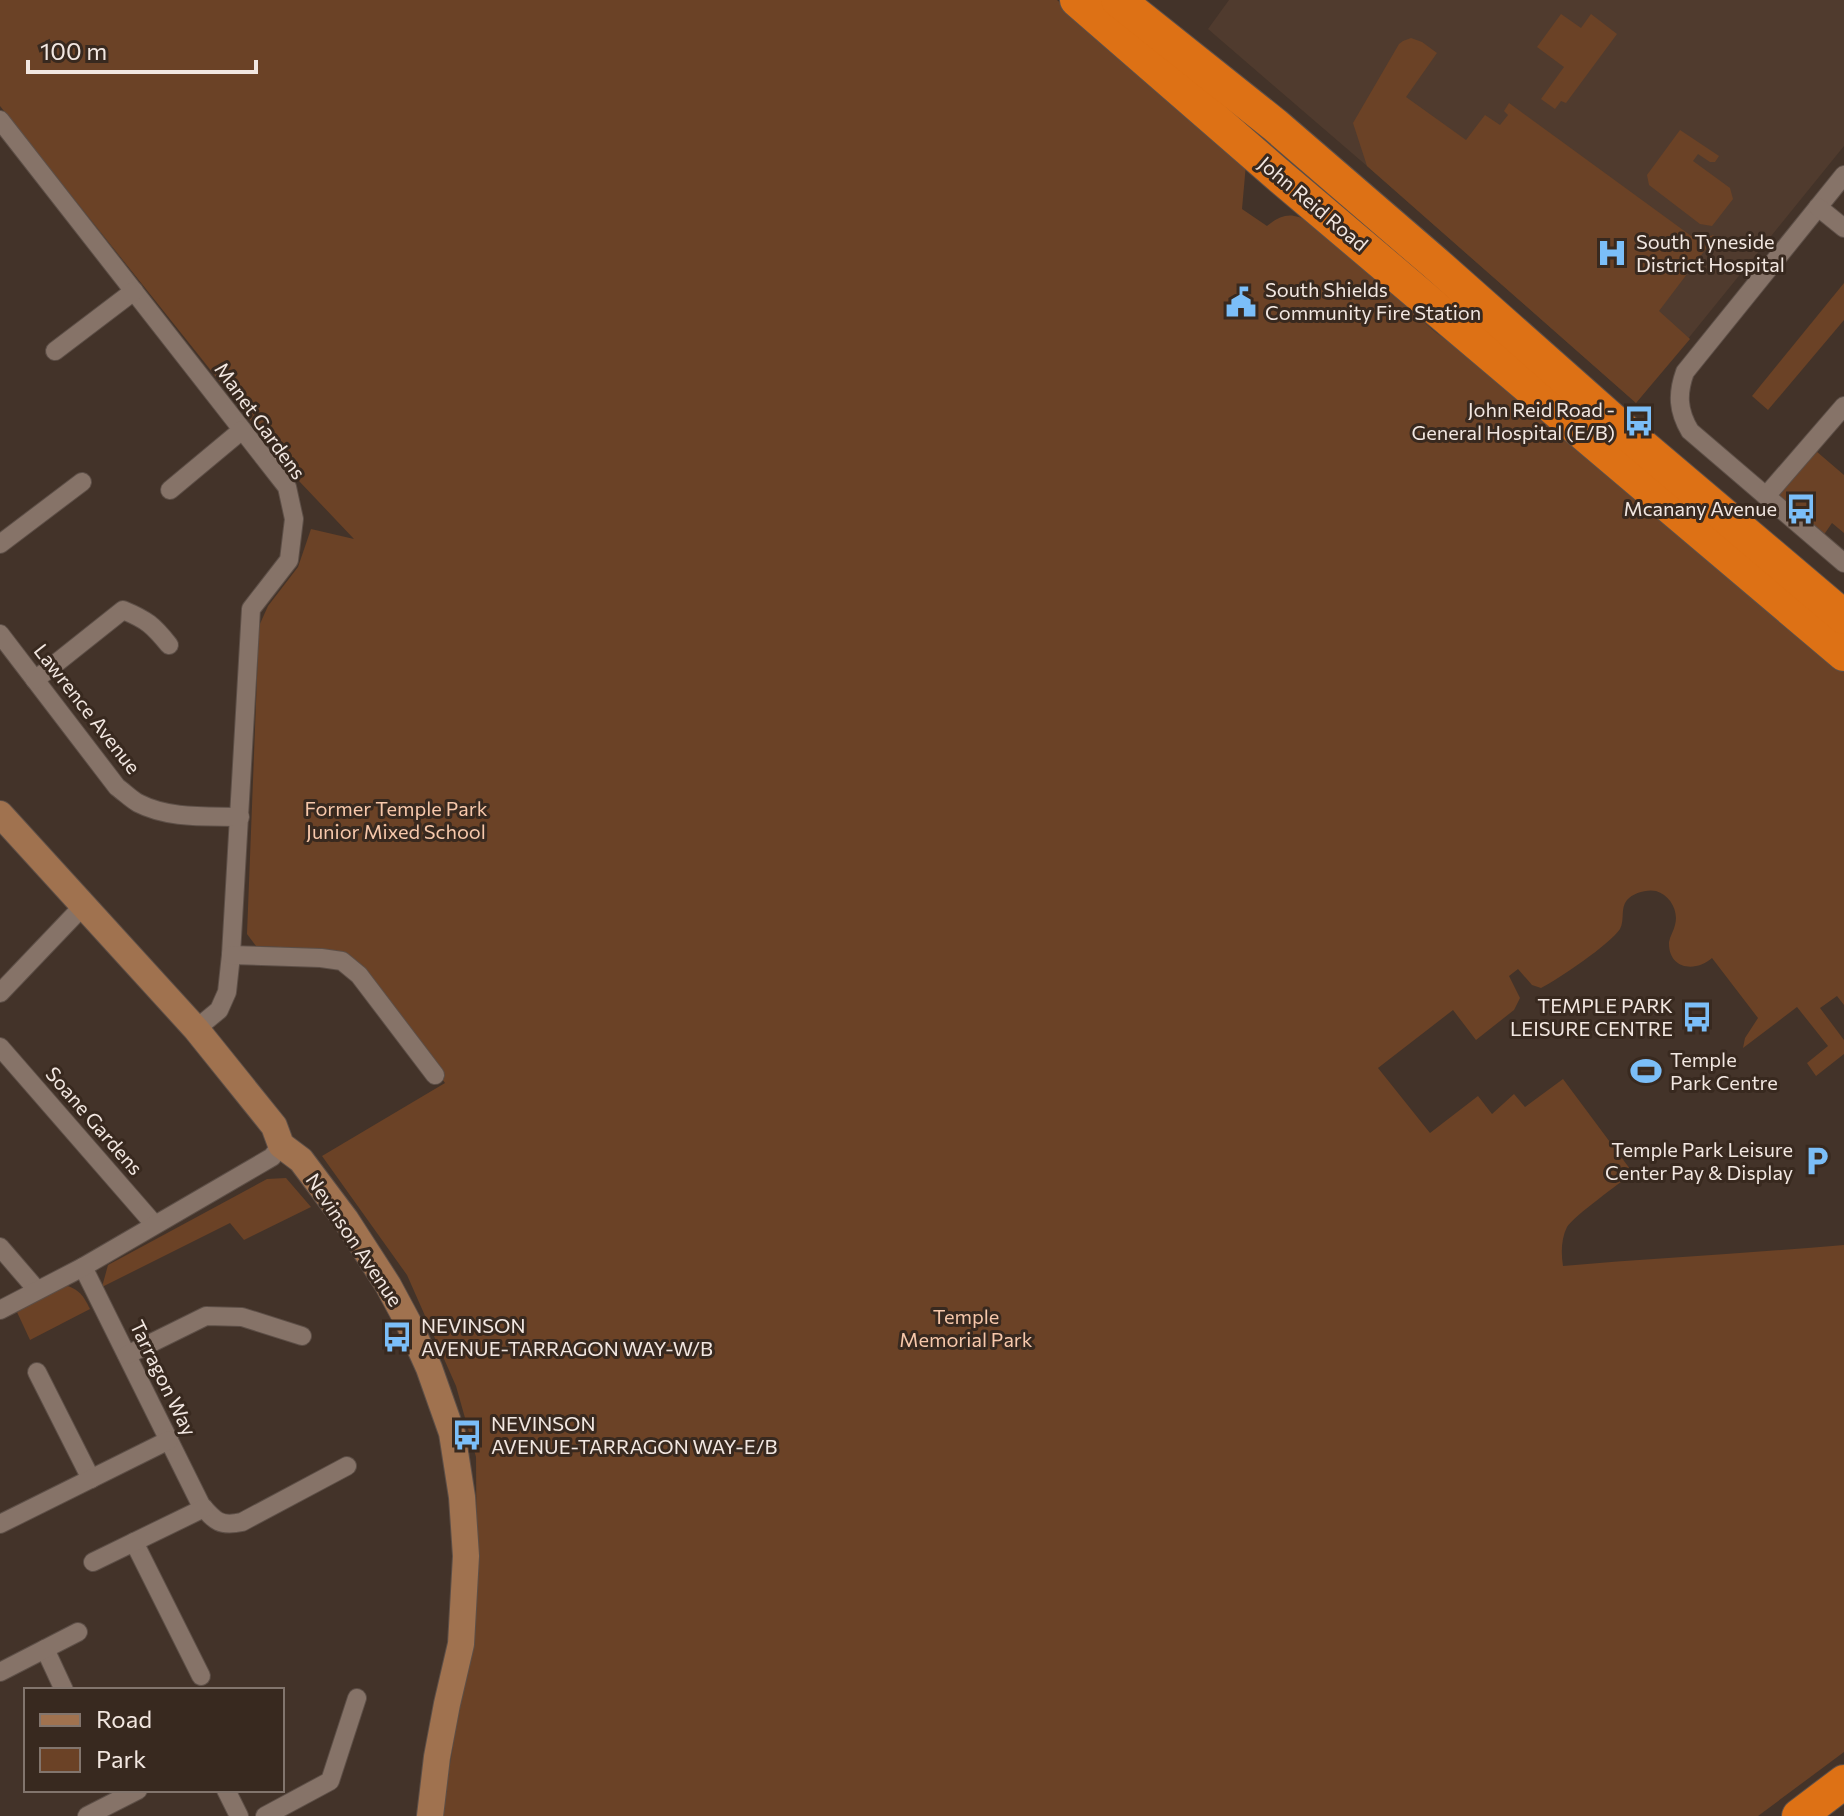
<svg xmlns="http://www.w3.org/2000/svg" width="1844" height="1816" viewBox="0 0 1844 1816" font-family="Commissioner,sans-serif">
  <rect width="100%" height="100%" fill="#433329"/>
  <!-- built -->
  <path fill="#503b2e" d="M1229,0H1844V146L1636,403L1367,166L1208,29Z"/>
  <!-- green -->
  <g fill="#6b4226">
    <path d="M0,0H1057L1246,164L1242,209L1267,226C1282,214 1292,212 1309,222C1335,242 1364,262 1387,285C1410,308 1433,335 1463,350L1844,665V1005L1837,996L1820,1008L1844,1040V1054L1816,1076L1807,1063L1828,1046L1797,1007L1743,1048L1745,1038L1758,1018L1712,958C1695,973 1668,969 1669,942C1670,936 1674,930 1675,925C1679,911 1670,895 1656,891C1647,889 1633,893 1627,900C1620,908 1625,920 1620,929C1610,944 1559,979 1541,988L1532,985L1518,969L1509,976L1520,998L1514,1010L1476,1040L1453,1010L1378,1068L1430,1133L1478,1096L1492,1114L1514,1094L1525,1107L1563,1079L1633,1173C1620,1183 1574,1216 1567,1227C1561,1239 1561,1253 1563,1266C1657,1258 1751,1253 1844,1245V1752L1758,1816H444V1801L477,1598L476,1457L456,1386L407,1275L322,1156L445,1083L367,974L336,953L303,948L256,946L247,934L259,626L268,606L298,567L311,529L354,539L299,481L0,106Z"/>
    <path d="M1561,14L1581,28L1591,14L1617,34L1566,103L1561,101L1555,109L1541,99L1564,67L1537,47Z"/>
    <path d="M1411,38L1422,42L1437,53L1406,97L1466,140L1485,115L1500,125L1508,115L1504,111L1509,103L1694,238L1704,239L1713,235L1715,237L1659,311L1690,339L1636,403L1367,166L1353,123L1399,44L1403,41Z"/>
    <path d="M1680,130L1719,156L1715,162H1710L1698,154L1693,161L1730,188L1733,199L1712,226L1700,224L1649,185L1647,175Z"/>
    <path d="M1844,283V320L1768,410L1752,396Z"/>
    <path d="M1816,451L1844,475V533L1832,523L1823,536L1777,497Z"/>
    <path d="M286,1178L311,1207L244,1240L230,1223L102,1287L108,1265L267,1179Z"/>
    <path d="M64,1285C79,1289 83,1295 90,1309L30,1340L17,1312L55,1288Z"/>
  </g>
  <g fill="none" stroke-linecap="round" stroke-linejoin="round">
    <!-- street casing -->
    <g stroke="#5d4f47" stroke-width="20">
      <g id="street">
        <path d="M0,120L287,487L294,519L289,560L251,609L231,955L227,992L219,1010L196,1029"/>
        <path d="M1844,175L1685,372C1677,394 1678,411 1690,431L1844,563"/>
        <path d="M1818,207L1844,228"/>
        <path d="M55,351L134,291"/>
        <path d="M170,490L242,430"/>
        <path d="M1766,496L1844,406"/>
        <path d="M0,544L82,482"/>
        <path d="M0,634L117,787C124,792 131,799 138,803C169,819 206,816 240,817"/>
        <path d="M35,680L123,610C147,620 153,625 169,645"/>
        <path d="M231,955L321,958L342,961L359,975L435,1075"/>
        <path d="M0,993L84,905"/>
        <path d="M0,1047L154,1224"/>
        <path d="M0,1247L37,1290"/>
        <path d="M83,1267L201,1505C215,1521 220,1527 242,1522L347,1466"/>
        <path d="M0,1310L83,1267L272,1157L281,1145"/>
        <path d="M127,1355L206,1316L242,1317L302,1336"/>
        <path d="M37,1372L91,1479"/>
        <path d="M0,1524L169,1440"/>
        <path d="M134,1542L201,1676"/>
        <path d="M93,1562L204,1508"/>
        <path d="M45,1649L64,1690"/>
        <path d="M0,1672L78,1632"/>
        <path d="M226,1790L239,1816"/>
        <path d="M87,1816L138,1790"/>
        <path d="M265,1816L330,1781L357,1698"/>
      </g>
    </g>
    <!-- secondary casing -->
    <g stroke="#5d4f47" stroke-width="28">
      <path id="secondary" d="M0,814L196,1029L274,1126L281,1145L301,1160L346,1220L388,1285L410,1326L429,1368L452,1433L462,1497L466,1556L461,1644L447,1704L437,1757L430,1816"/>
    </g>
    <!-- highway casing -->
    <g stroke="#5d4f47" stroke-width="36">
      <g id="highway">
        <path d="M1077,0L1276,173L1844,654"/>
        <path d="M1118,0L1275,125L1435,263L1629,435L1844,617"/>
        <path d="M1799,1816L1844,1782"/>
      </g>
    </g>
    <!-- street -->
    <use href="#street" stroke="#867368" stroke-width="18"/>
    <!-- secondary -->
    <use href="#secondary" stroke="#a0724f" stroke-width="26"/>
    <!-- highway -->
    <use href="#highway" stroke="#dd7115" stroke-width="34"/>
  </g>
  <!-- icons -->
  <defs>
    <g id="hospital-bare" transform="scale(2.4)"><path d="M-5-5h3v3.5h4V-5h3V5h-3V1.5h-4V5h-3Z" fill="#7bbef8" stroke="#38291f" stroke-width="2.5" paint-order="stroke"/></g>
    <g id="civic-bare" transform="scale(2.4)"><path d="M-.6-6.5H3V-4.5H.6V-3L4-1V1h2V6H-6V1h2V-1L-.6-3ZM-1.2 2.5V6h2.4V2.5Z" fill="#7bbef8" stroke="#38291f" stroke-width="2.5" paint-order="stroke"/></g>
    <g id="bus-bare" transform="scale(2.4)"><path d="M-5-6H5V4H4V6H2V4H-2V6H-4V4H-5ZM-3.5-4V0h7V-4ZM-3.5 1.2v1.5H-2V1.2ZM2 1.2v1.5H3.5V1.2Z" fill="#7bbef8" stroke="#38291f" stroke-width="2.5" paint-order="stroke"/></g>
    <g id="stadium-bare" transform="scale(2.4)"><path d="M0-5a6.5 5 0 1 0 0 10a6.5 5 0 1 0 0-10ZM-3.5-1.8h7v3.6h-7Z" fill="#7bbef8" stroke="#38291f" stroke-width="2.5" paint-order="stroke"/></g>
    <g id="parking-bare" transform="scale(2.4)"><path d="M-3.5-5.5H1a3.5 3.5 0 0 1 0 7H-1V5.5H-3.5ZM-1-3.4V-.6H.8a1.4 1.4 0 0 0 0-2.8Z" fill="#7bbef8" stroke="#38291f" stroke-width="2.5" paint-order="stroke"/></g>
  </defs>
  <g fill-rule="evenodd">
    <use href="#hospital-bare" x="1612" y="253"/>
    <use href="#civic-bare" x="1241" y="302"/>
    <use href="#bus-bare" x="1639" y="421"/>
    <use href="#bus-bare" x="1801" y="509"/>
    <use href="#bus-bare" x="1697" y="1017"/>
    <use href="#stadium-bare" x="1646" y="1071"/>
    <use href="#parking-bare" x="1817" y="1161"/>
    <use href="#bus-bare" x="397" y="1337"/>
    <use href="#bus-bare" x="467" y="1435"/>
  </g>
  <g text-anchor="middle" stroke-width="6" stroke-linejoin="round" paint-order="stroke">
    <!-- street labels -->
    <g font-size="20" fill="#f2e7e1" stroke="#38291f">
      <text transform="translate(1313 204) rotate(40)" y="7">John Reid Road</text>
      <text transform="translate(260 421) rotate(54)" y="7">Manet Gardens</text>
      <text transform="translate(87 709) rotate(52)" y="7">Lawrence Avenue</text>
      <text transform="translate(94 1121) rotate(49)" y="7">Soane Gardens</text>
      <text transform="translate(354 1240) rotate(56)" y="7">Nevinson Avenue</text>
      <text transform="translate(163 1378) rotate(64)" y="7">Tarragon Way</text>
    </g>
    <!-- poi labels -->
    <g font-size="20" fill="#f2e7e1" stroke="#38291f" text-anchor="start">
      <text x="1636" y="249">South Tyneside<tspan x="1636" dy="23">District Hospital</tspan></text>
      <text x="1265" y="297">South Shields<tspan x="1265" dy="23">Community Fire Station</tspan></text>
      <text x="1615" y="417" text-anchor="end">John Reid Road -<tspan x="1615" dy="23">General Hospital (E/B)</tspan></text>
      <text x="1777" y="516" text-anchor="end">Mcanany Avenue</text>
      <text x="1673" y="1013" text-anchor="end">TEMPLE PARK<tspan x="1673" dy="23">LEISURE CENTRE</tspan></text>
      <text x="1670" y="1067">Temple<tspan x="1670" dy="23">Park Centre</tspan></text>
      <text x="1793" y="1157" text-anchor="end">Temple Park Leisure<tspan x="1793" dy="23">Center Pay &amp; Display</tspan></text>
      <text x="421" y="1333">NEVINSON<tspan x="421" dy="23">AVENUE-TARRAGON WAY-W/B</tspan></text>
      <text x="491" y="1431">NEVINSON<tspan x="491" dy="23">AVENUE-TARRAGON WAY-E/B</tspan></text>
    </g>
    <!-- park labels -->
    <g font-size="20" fill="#f7c8ab" stroke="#38291f">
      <text x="396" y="816">Former Temple Park<tspan x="396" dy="23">Junior Mixed School</tspan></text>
      <text x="966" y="1324">Temple<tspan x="966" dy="23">Memorial Park</tspan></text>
    </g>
  </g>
  <!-- legend -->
  <rect x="24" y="1688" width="260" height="104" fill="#38291f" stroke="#82756d" stroke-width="2"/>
  <rect x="40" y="1714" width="40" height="12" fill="#a0724f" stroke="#82756d" stroke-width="2"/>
  <text x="96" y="1728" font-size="24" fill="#f2e7e1">Road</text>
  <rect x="40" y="1748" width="40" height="24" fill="#6b4226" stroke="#82756d" stroke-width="2"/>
  <text x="96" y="1768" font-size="24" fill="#f2e7e1">Park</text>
  <!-- scale -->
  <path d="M28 60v12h228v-12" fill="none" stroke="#f2e7e1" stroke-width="4"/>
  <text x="40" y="60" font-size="24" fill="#f2e7e1" stroke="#38291f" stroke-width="6" paint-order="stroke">100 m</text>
</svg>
